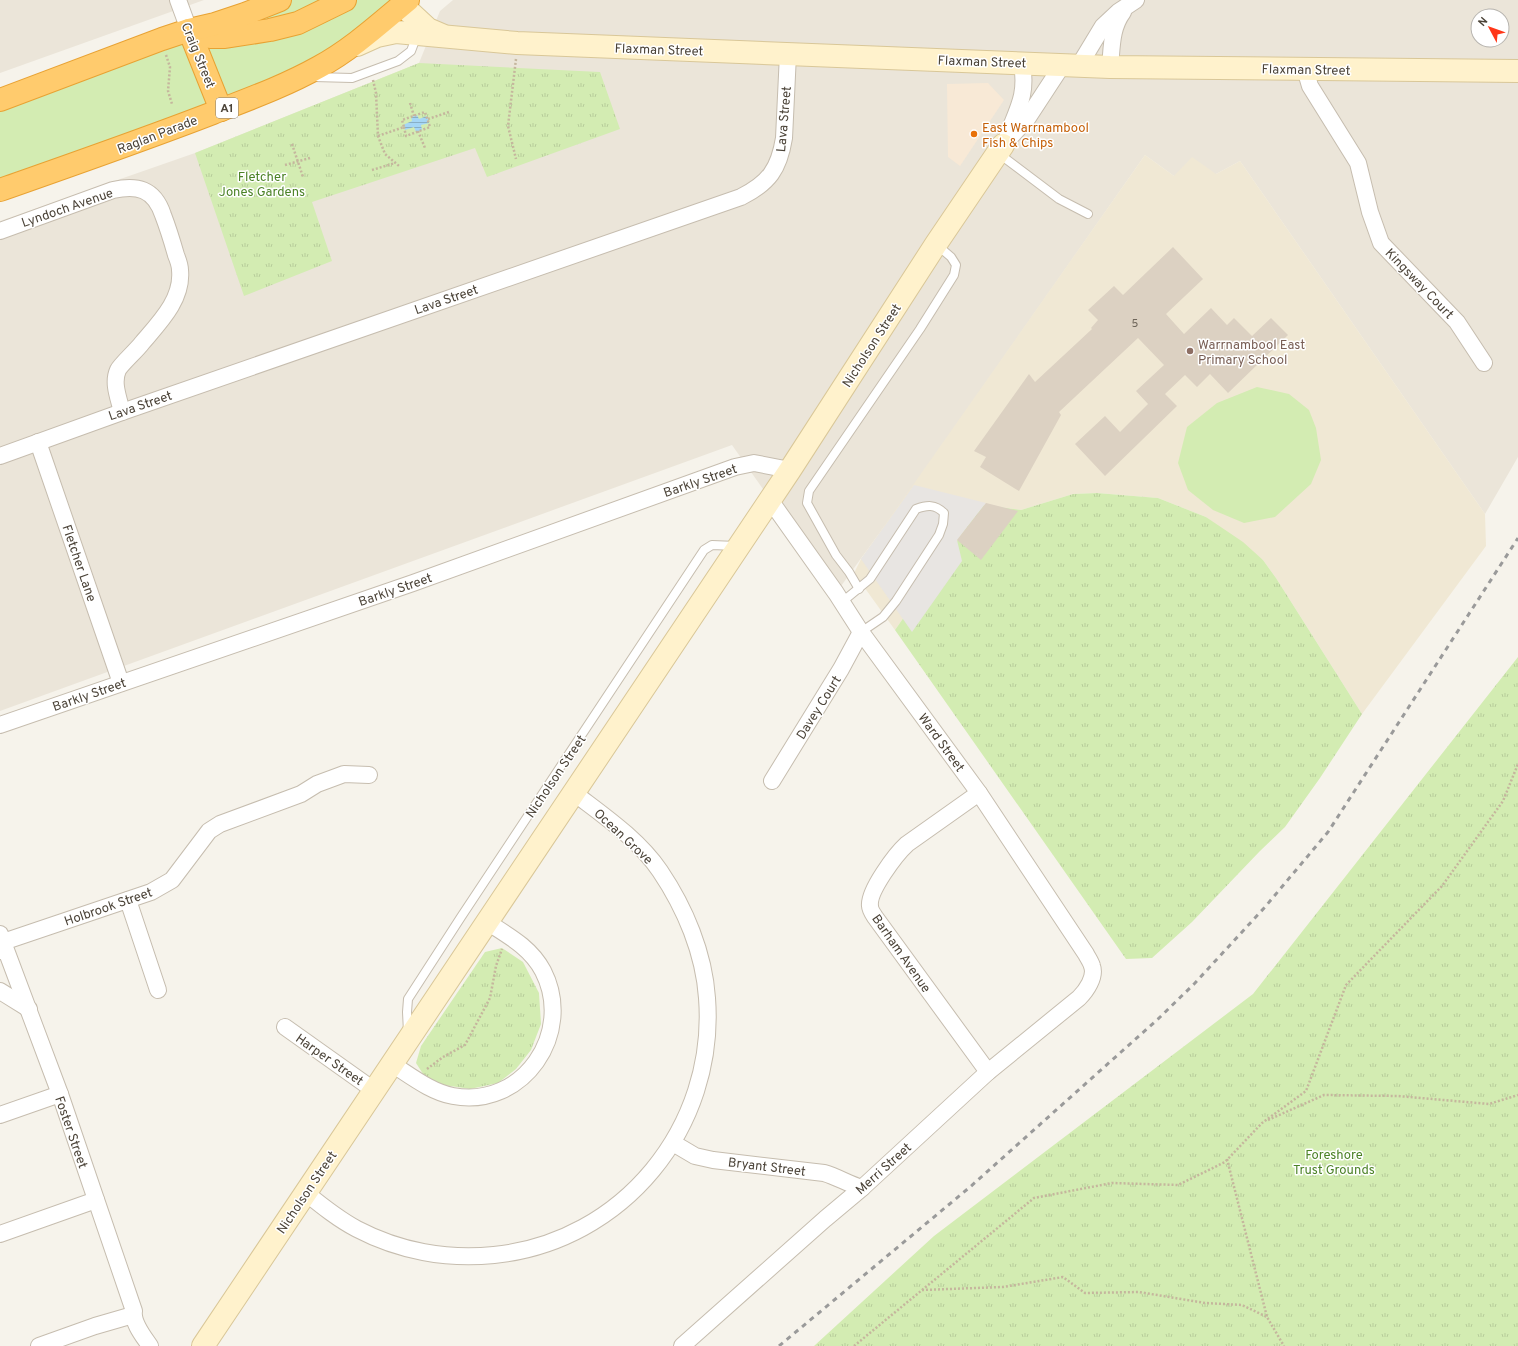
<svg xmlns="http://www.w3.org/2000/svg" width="1518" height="1346" viewBox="0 0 1518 1346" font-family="Overpass,sans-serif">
  <defs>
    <pattern id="park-tufts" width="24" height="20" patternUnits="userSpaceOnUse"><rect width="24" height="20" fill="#d3ecb2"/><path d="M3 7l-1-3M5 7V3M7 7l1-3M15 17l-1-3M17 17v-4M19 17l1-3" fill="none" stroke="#b7cc9a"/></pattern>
    <pattern id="water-rules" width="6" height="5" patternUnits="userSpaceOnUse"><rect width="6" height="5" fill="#a5d6f5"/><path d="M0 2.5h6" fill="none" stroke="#88afc7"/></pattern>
  </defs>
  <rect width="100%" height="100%" fill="#f6f3eb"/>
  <!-- residential -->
  <g fill="#ebe5d9" fill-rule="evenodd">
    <path d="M0,0H204L0,73Z"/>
    <path d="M453,0H1518V457L1485,514L1240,161L1216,174L1174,176L1145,155L914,485L836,593L732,445L0,711V221L195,153L419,63L440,11ZM1478,16H1502V40H1478Z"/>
  </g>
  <!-- commercial -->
  <path fill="#f8e9d6" d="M988,83L1004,100L960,166L948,157L947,84Z"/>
  <!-- education -->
  <path fill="#f0e8d4" d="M1145,155L1174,176L1192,157L1216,174L1240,161L1485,514L1486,546L1362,714L1276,578L1263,560L1206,517L1158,498L1097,493L1073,494L1021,510L982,505L895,630L854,573L861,559Z"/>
  <!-- green -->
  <g fill="#d3ecb2">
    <path d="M280,0H408L349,48L0,188V100Z"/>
    <path d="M1257,387L1289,394L1309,410L1316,428L1321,460L1311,484L1275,517L1244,523L1213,510L1188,490L1178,463L1187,427L1217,403Z"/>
  </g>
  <!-- park -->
  <g fill="url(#park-tufts)">
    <path d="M419,63L600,72L620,129L487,177L475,148L312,202L332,261L244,296L195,153Z"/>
    <path d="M1097,493L1158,498L1206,517L1243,542L1263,560L1276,578L1362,714L1320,778L1285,827L1260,851L1192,922L1152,958L1126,959L895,630L982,505L1021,510L1073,494Z"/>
    <path d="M1518,657V1346H814L934,1236L1253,994Z"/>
    <path d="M502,948L523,962L539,993L541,1024L531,1050L516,1069L498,1083L470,1089L444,1085L425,1077L416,1063L421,1046L485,952Z"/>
  </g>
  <!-- parking -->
  <path fill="#e8e5e2" d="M914,485L986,503L957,540L962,561L912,632L861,559Z"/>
  <!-- water -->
  <path fill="url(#water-rules)" d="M417,115L419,119L427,116L429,123L421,125L422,130L416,132L414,127L405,130L403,125L412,121L411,117Z"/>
  <!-- building -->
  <g fill="#dcd1c2">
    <path d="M1173,247L1203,279L1166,314L1184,334L1211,308L1227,325L1234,318L1252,336L1271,318L1288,335L1228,393L1210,374L1197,387L1185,375L1165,394L1177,406L1105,476L1075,444L1105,416L1120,432L1148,404L1136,391L1164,365L1138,338L1059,412L1061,415L1019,491L980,467L986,457L974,451L1029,374L1035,382L1092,329L1091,328L1098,320L1088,310L1114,286L1123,295Z"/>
    <path d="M986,503L1018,511L981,560L957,540Z"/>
  </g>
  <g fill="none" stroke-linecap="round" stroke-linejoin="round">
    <!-- lane casing -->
    <g stroke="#c6bdaf" stroke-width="10">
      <g id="lane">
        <path d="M314,77L352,78L398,61L411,51L417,35"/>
        <path d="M998,153L1059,199L1088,214"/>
        <path d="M859,589L849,572L836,555L807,503L809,491L920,329L954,275L956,265L951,257L937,245"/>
        <path d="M842,602L870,579L916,509C927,505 935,504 944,513L943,524L939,535L896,601L883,617L861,632"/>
        <path d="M408,1032L407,1012L408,999L461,917L704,550L712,545L736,546"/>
      </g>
    </g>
    <!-- street casing -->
    <g stroke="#c6bdaf" stroke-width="18">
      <g id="street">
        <path d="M178,0L189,30"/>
        <path d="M1080,64L1103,26L1118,12L1136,0"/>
        <path d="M1110,67C1112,47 1111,28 1123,12"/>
        <path d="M1305,69L1310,86L1358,163L1370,212L1381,243L1457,322L1484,363"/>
        <path d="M1008,134C1019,106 1027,94 1022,63"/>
        <path d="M1003,145L1027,119L1063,64"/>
        <path d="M0,231L113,190C137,185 154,188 163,215C168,228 172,241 176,255C178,260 180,265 180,270C183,299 160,322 142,343C137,350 121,364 118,370C112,383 119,399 122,412"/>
        <path d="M38,442L121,683"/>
        <path d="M0,456L122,412L741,197C769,183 779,169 784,138L788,54"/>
        <path d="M0,725L413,583L735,467L754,463L790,470"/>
        <path d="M772,781L841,669L861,632"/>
        <path d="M979,793L907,844C896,854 868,891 870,906C870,909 873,914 875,917L988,1072"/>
        <path d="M128,900L158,990"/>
        <path d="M0,934L60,1094L134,1311C132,1323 144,1337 150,1346"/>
        <path d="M0,951L3,942L151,892L172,880L209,831L220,824L301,794L317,784L344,774L369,775"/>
        <path d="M0,991L29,1009"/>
        <path d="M285,1027L375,1091"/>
        <path d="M392,1064C411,1076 431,1092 453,1096C523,1109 575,1033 543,971C531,948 509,936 487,922"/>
        <path d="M0,1115L60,1094"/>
        <path d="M673,1143L695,1156L713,1160L824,1173C838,1177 848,1184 862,1188"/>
        <path d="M306,1193C322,1206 338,1219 357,1229C399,1251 447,1260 494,1255C623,1242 717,1127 707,998C704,953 685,908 660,871C638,839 604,816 574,793"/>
        <path d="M0,1234L96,1200"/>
        <path d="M39,1346L95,1326L133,1315"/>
        <path d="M682,1346L825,1219L862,1188L988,1072L1079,998C1086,991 1096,977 1092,966C1091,962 1088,958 1086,954L979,793L861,632L836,593L770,500"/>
      </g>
    </g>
    <!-- secondary casing -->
    <g stroke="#d9c798" stroke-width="24">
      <g id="secondary">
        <path d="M402,5L428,29L442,35"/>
        <path d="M357,45L377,36L396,32L517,43L1110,67L1518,71"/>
        <path d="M203,1346L790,470L936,244L1003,145"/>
      </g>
    </g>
    <!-- highway casing -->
    <g stroke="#e8a233" stroke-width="24">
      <g id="highway">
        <path d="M189,30L221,110"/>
        <path d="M196,32L210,37H225L270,30L298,23L345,0"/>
        <path d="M0,100L162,39L189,30L215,24L245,14L280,0"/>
        <path d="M0,190C71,165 143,140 213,113C249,99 285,86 319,67C352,49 379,24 408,0"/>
      </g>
    </g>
    <!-- path -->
    <g stroke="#c5b69d" stroke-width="2.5" stroke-dasharray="2 2" stroke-linecap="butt">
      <path d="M166,55L170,67L168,91L172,104"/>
      <path d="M516,59L508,126L516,159"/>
      <path d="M373,80L376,93L378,136L385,154L399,166"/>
      <path d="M410,103L414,116"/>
      <path d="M428,119L449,112"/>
      <path d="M418,131L425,148"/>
      <path d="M378,136L404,127L402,120L425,112L430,127L406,136L404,127"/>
      <path d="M292,144L303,177"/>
      <path d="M285,165L310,158"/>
      <path d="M372,170L395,163"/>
      <path d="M427,1069L443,1057L465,1045L490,998L496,966L502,949"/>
      <path d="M1268,1120L1324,1095L1398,1096L1489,1104L1518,1095"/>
      <path d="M1227,1159L1267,1317L1284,1346"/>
      <path d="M922,1290L1003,1287L1063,1277L1085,1293L1139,1292L1205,1303L1242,1305L1267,1317"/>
      <path d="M854,1346L1034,1198L1112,1183L1178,1185L1225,1162L1262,1123L1306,1091L1346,985L1442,886L1503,801L1518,764"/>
    </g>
    <!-- lane -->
    <use href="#lane" stroke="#fff" stroke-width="8"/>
    <!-- street -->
    <use href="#street" stroke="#fff" stroke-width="16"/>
    <!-- secondary -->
    <use href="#secondary" stroke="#fff2cc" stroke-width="22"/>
    <!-- highway -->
    <use href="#highway" stroke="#ffcb6d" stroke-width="22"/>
    <!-- rail -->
    <path stroke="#9a9a9a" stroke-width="3" stroke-dasharray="5 5" stroke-linecap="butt" d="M779,1346L970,1187L1158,1019L1195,983L1265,907L1328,832L1518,538"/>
  </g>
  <!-- markers -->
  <circle fill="#e8710a" stroke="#fff" stroke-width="1.5" cx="974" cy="134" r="4"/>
  <circle fill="#8d6e63" stroke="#fff" stroke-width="1.5" cx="1190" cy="351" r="4"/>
  <g text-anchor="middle" stroke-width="3" stroke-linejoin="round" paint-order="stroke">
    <!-- number labels -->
    <g font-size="11" fill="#6f665a">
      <text x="1135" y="327">5</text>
    </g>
    <!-- shield labels -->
    <rect fill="#fff" stroke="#817b74" stroke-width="1" x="216" y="98" width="22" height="20" rx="3"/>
    <g font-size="12" font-weight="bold" fill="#4b4338">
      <text x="227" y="112">A1</text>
    </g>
    <!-- street labels -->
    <g font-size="13" fill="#4b4338" stroke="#fff">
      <text transform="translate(659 49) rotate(2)" y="5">Flaxman Street</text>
      <text transform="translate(199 55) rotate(68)" y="5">Craig Street</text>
      <text transform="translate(982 61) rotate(2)" y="5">Flaxman Street</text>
      <text transform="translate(1306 69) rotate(1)" y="5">Flaxman Street</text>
      <text transform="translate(783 119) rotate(-85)" y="5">Lava Street</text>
      <text transform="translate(157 134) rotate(-21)" y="5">Raglan Parade</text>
      <text transform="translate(67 207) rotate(-19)" y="5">Lyndoch Avenue</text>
      <text transform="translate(1420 283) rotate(46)" y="5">Kingsway Court</text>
      <text transform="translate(446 299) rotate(-19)" y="5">Lava Street</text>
      <text transform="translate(871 345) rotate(-57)" y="5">Nicholson Street</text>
      <text transform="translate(140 405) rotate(-19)" y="5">Lava Street</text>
      <text transform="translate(700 480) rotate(-19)" y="5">Barkly Street</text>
      <text transform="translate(80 563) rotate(71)" y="5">Fletcher Lane</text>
      <text transform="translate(395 589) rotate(-19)" y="5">Barkly Street</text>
      <text transform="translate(89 694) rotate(-19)" y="5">Barkly Street</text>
      <text transform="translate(818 707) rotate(-58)" y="5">Davey Court</text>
      <text transform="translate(942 742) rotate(54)" y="5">Ward Street</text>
      <text transform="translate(555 776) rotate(-56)" y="5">Nicholson Street</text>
      <text transform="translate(624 836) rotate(43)" y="5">Ocean Grove</text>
      <text transform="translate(108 906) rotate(-19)" y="5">Holbrook Street</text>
      <text transform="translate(902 953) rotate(55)" y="5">Barham Avenue</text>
      <text transform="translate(330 1059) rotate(35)" y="5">Harper Street</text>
      <text transform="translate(72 1132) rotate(71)" y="5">Foster Street</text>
      <text transform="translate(767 1166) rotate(7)" y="5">Bryant Street</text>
      <text transform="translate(883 1168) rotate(-42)" y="5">Merri Street</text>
      <text transform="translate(306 1192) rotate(-56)" y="5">Nicholson Street</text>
    </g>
    <!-- food labels -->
    <g font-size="13" fill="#c56008" stroke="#fff" text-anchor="start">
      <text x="982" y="132">East Warrnambool<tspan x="982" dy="15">Fish &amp; Chips</tspan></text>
    </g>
    <!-- park labels -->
    <g font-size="13" fill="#4b8226" stroke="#fff">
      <text x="262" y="181">Fletcher<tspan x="262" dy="15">Jones Gardens</tspan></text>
      <text x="1334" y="1159">Foreshore<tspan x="1334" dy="15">Trust Grounds</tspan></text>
    </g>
    <!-- education labels -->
    <g font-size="13" fill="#785e54" stroke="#fff" text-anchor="start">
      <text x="1198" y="349">Warrnambool East<tspan x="1198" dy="15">Primary School</tspan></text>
    </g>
  </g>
  <!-- north arrow -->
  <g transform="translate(1490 28) rotate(311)"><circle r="19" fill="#ffffff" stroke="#b7b4af"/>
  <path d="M0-3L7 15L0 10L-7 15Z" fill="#ff3719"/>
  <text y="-6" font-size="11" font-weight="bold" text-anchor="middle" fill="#4b4338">N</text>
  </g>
</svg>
